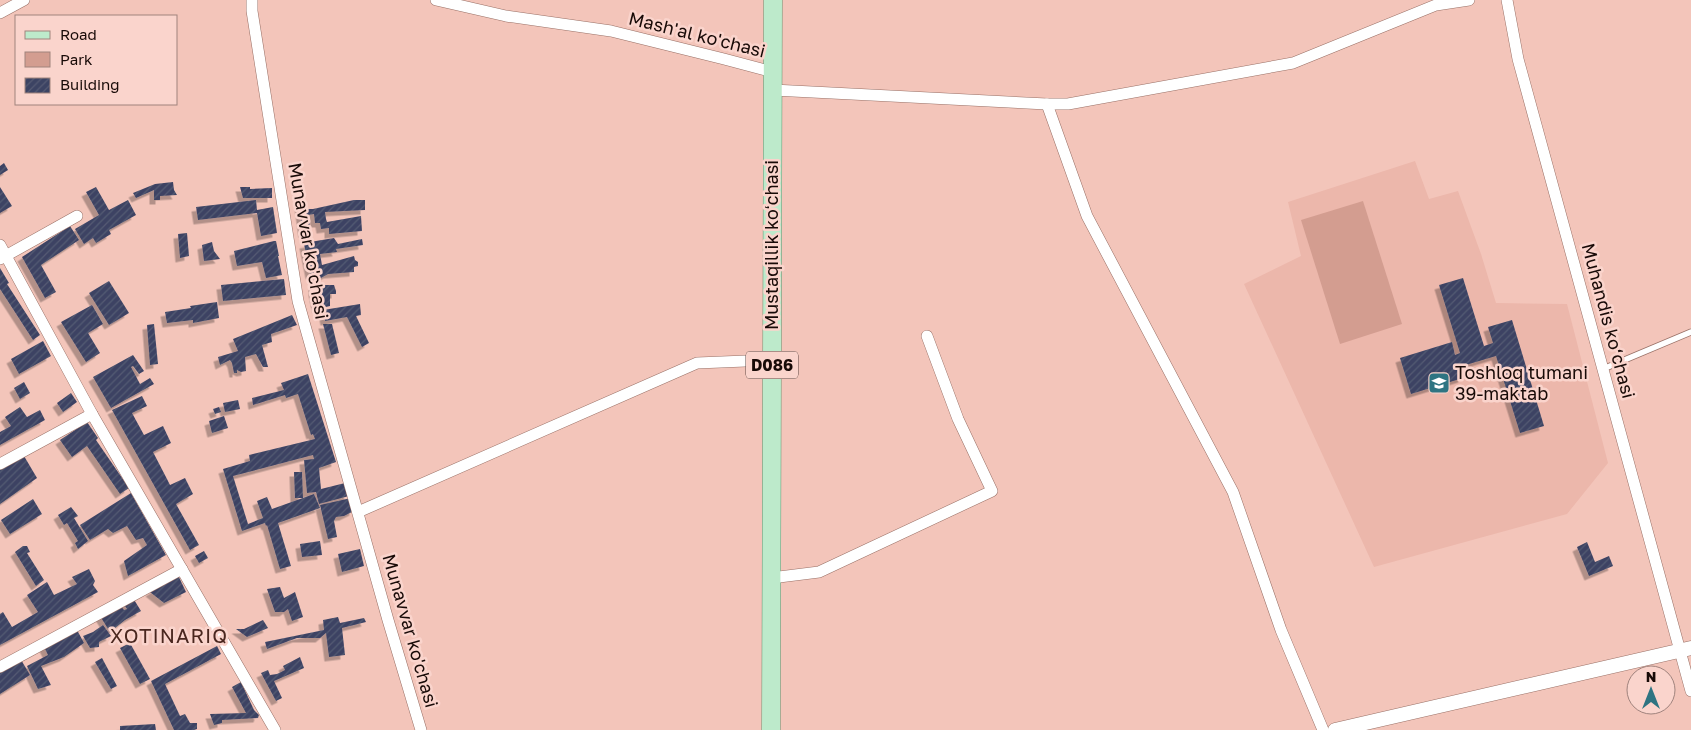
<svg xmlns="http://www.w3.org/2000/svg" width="1691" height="730" viewBox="0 0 1691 730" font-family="'Golos Text',sans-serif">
  <defs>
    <pattern id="building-hatch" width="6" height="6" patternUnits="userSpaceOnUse" patternTransform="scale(1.25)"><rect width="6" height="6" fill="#3c4363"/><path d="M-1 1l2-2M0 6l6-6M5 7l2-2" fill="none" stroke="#555a73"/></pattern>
    <filter id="shadow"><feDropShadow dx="-4.5" dy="4.5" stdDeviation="0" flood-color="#0004"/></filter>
  </defs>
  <rect width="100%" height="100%" fill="#f3c5ba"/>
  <!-- built -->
  <path fill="#ecb7ab" d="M1415,161L1429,199L1458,191L1481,254L1496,303L1567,304L1608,463L1567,514L1374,567L1244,284L1301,256L1288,202Z"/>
  <!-- green -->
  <path fill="#d39d90" d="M1363,201L1402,324L1340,344L1301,220Z"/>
  <!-- building -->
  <g fill="url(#building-hatch)" filter="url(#shadow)">
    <path d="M4,163L8,170L0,175V166Z"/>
    <path d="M173,182L174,190L177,195L160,196V200H154V190L136,198L133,193L155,184Z"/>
    <path d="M0,187L12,206L0,213Z"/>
    <path d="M96,187L109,210L128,200L136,215L109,230L111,234L96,243L93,238L84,244L75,229L99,215L86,192Z"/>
    <path d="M240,187H250V189L272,188V198H243Z"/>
    <path d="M256,200L257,210L273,207L277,233L261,236L257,213L198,220L196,207Z"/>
    <path d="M354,200H365V210L325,212L326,219L327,222L361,216L362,231L329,234V228L321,229L320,223H315L314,214L308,215L311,232L303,233L299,204L306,209H313Z"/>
    <path d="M70,226L79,240L41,265L56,292L45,298L22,257Z"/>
    <path d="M187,233L189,256L180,258L178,234Z"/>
    <path d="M334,238L338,244L362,239L363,245L336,249L337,252L320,254L322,265L354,256L355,260L358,262V266L354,267V272L328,274L321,278H314L310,274L304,244L310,243V242Z"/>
    <path d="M274,241H276L279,256H278L282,275L266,278L262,262L237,266L234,251Z"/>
    <path d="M212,242L214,251L220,259L204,261L202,245Z"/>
    <path d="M0,268L9,283L7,284L40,335L33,340L0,289Z"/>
    <path d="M1463,278L1484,346L1493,343L1488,327L1512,320L1544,426L1520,433L1496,356L1459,367L1463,378L1411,394L1400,358L1452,342L1455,355L1460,353L1439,285Z"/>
    <path d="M284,279L286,295L223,301L221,285Z"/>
    <path d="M109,281L129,313L109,325L89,293Z"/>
    <path d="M313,285H334L336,291V294H330V306L317,309L313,291Z"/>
    <path d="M217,302L219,318L193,323V320L167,323L165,312L191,308L190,306Z"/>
    <path d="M360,304L361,315L356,316L369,343L362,347L347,317L325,321L323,310Z"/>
    <path d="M92,305L103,324L88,333L100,353L86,362L61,322Z"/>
    <path d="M292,315L297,325L271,334L272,342L262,345L268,367H263L256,354L245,357L246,371L241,372L237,370V373H234L232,363L230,360L220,365L218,357L238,351L233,339Z"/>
    <path d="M154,324L158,364L150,365L147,325Z"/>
    <path d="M323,324H332L339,353L331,355Z"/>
    <path d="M43,341L51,356L19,374L11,359Z"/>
    <path d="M133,355L144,371L139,374L133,366L131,367L140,384L150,378L154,384L111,408L93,377Z"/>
    <path d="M308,374L336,462L319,468L321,489L345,483L349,496L319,504L316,492L307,493L304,460L314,459L313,455L233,476L248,524L263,518L257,501L267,497L272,509L314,494L320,508L278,523L291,566L280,569L267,525L266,526L265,523L242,531L223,469L250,461L249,455L315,439L313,434L311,435L298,394L286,398L285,395L253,405L252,398L284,390L281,383Z"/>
    <path d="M24,382L30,393L20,399L14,388Z"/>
    <path d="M71,393L77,402L63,412L57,403Z"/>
    <path d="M142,396L147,406L132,413L144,435L163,426L171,443L153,452L167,479L170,485L185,478L193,494L176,504L199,545L190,550L112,410Z"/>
    <path d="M238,400L240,409L225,412L223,403Z"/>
    <path d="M20,407L27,417L40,410L45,420L0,445V432L11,426L5,417Z"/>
    <path d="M219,407L221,412L215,414L213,409Z"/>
    <path d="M224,416L228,428L212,433L209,421Z"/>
    <path d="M87,422L98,438L96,440L129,488L120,494L87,446L72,457L60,440Z"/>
    <path d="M24,456L37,478L0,504V469Z"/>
    <path d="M294,472H302L303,498H295Z"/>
    <path d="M131,493L166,555L128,576L124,561L147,545L143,538L136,540L127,526L113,533L108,529L90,540L80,525Z"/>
    <path d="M351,498L354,511L344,516L336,517L334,521L337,537L328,539L320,505Z"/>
    <path d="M33,499L42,514L10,534L1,520Z"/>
    <path d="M71,507L78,516L74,518L88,541L78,549L75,543L78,541L67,523L64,525L58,515Z"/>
    <path d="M320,541L322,555L302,557L300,544Z"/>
    <path d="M1587,542L1595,562L1609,556L1613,566L1589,576L1577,547Z"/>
    <path d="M23,546H27L30,552L27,553L44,580L36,586L15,552Z"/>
    <path d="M360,549L364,566L342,572L338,554Z"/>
    <path d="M204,551L208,558L199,563L195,556Z"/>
    <path d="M89,569L95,581L93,585L98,592L0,645V614L3,612L12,627L38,612L27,595L47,582L54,595L77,584L72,577Z"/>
    <path d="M178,575L186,592L164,603L150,592Z"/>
    <path d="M280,587L284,598L295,592L303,617L292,621L288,609L284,612H275L267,589Z"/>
    <path d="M133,598L141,611L125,620L110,632L100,616L120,605L124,610L127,609L123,603Z"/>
    <path d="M338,617L340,623L364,618L366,622L342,628L345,655L329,657L326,633L320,638H297L267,649L265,642L324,630L323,620Z"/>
    <path d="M263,620L268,628L247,637L236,629H244Z"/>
    <path d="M103,625L111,636L99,642V647L90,648L83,636L93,632Z"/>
    <path d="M77,630L84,643L64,657L41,666L51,685L38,689L27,666L48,655L44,647Z"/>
    <path d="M130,643L150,679L140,684L120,648Z"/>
    <path d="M217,646L221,654L165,684L180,716L185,714L190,723H197V729L194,730H174L151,681Z"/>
    <path d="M300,657L304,668L274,681L282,698L276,701L261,673L268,670L270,675L277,674L285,670L283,666Z"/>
    <path d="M20,658L30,675L0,694V670Z"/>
    <path d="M102,658L117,686L111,689L95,662Z"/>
    <path d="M241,682L254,710L259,715L258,718L222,720V723L214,725L210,714L246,713L232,687Z"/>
    <path d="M155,724L156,730H120V726Z"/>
  </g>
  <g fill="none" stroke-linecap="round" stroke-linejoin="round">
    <!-- service casing -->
    <g stroke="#997066" stroke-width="7">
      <path id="service" d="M1603,369L1691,332"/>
    </g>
    <!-- minor casing -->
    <g stroke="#997066" stroke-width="12">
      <g id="minor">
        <path d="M252,0V11L298,301L388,620L421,730"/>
        <path d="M436,0L506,16L611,31L724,59L773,72"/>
        <path d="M1507,0L1518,59L1691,691"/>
        <path d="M0,13L24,0"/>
        <path d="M773,90L1047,104H1068L1293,63L1436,5L1469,0"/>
        <path d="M1047,104L1087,216L1233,492L1281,630L1323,730"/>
        <path d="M0,245L92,414L275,730"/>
        <path d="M0,259L77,216"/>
        <path d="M0,464L92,414"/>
        <path d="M358,512L697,363L772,360"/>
        <path d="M771,578L819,572L992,491L958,419L927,336"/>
        <path d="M0,667L182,569"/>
      </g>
    </g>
    <!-- tertiary casing -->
    <g stroke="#997066" stroke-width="15">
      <path id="tertiary" d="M1335,730L1691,648"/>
    </g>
    <!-- primary casing -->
    <g stroke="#679270" stroke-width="19">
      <path id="primary" d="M771,730L773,0"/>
    </g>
    <!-- service -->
    <use href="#service" stroke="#fff" stroke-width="5.5"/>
    <!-- minor -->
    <use href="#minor" stroke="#fff" stroke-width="11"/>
    <!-- tertiary -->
    <use href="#tertiary" stroke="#fff" stroke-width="14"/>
    <!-- primary -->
    <use href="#primary" stroke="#bdeacb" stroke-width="18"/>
  </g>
  <!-- icons -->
  <defs>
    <g id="school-square" transform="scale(1.125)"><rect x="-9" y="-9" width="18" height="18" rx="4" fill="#2e7482" stroke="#fad4cc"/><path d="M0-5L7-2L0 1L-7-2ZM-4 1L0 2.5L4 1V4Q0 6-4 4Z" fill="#fff"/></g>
  </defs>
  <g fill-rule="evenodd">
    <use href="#school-square" x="1439" y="383"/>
  </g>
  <g text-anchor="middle" stroke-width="5" stroke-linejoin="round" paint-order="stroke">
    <!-- shield labels -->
    <rect fill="#fad4cc" stroke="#5c4742" stroke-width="1" x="746" y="351.5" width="52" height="27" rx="4"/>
    <g font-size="16" font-weight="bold" fill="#180a07">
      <text x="772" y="371">D086</text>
    </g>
    <!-- street labels -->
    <g font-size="18" fill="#180a07" stroke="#fad4cc">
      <text transform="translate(697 35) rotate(14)" y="6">Mash'al ko'chasi</text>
      <text transform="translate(308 241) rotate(80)" y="6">Munavvar ko'chasi</text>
      <text transform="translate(772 245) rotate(-90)" y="6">Mustaqillik koʻchasi</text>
      <text transform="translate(1608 321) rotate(75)" y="6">Muhandis ko‘chasi</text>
      <text transform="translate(410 631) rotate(74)" y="6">Munavvar ko'chasi</text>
    </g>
    <!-- poi labels -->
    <g font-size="18" fill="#180a07" stroke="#fad4cc" text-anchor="start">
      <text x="1455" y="379">Toshloq tumani<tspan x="1455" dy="21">39-maktab</tspan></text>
    </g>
    <!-- quarter labels -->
    <g font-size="20" letter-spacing="1" fill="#4a271f" stroke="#fad4cc">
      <text x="169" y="643">XOTINARIQ</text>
    </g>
  </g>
  <!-- legend -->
  <rect x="15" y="15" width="162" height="90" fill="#fad4cc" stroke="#a0837d"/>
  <rect x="25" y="31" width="25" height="8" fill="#bdeacb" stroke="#a0837d"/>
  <text x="60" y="40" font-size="15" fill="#180a07">Road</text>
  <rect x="25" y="52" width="25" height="15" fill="#d39d90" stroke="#a0837d"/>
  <text x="60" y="65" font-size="15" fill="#180a07">Park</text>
  <rect x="25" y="78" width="25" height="15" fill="url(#building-hatch)" stroke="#a0837d"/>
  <text x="60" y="90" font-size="15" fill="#180a07">Building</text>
  <!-- north arrow -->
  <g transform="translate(1651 690)"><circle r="24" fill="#fad4cc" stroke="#a0837d"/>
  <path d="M0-4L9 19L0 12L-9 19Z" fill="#2e7482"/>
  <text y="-8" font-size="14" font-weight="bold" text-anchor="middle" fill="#180a07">N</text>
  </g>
</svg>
